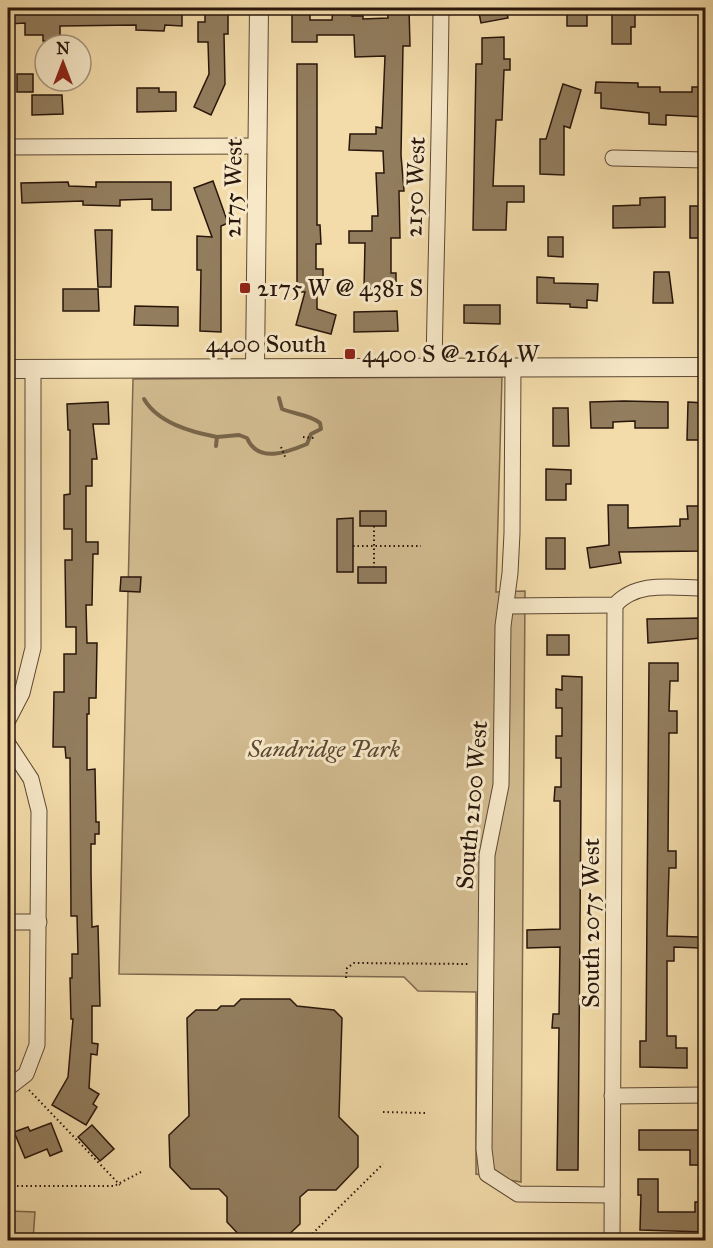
<svg xmlns="http://www.w3.org/2000/svg" width="713" height="1248" viewBox="0 0 713 1248" font-family="'IM FELL Great Primer',serif">
  <rect width="100%" height="100%" fill="#f3dcaa"/>
  <filter id="stains"><feTurbulence type="fractalNoise" baseFrequency=".00333" numOctaves="4"/><feColorMatrix values="0 0 0 0 .2 0 0 0 0 .09 0 0 0 0 .02 0 0 0 .5 -.17"/></filter>
  <radialGradient id="worn" r=".72"><stop offset=".6" stop-color="#630" stop-opacity="0"/><stop offset="1" stop-color="#630" stop-opacity=".3"/></radialGradient>
  <!-- green -->
  <g fill="#d1ba8f" stroke="#7d684d" stroke-width="1.5">
    <path d="M502,377L496,592L525,591L521,1182L476,1174V992L418,991L404,977L119,974L133,379Z"/>
    <path d="M8,1211L35,1212L33,1240H8Z"/>
  </g>
  <g fill="none" stroke-linecap="round" stroke-linejoin="round">
    <!-- stream -->
    <g stroke="#79654a" stroke-width="4">
      <path d="M144,399C158,423 191,432 217,437"/>
      <path d="M216,446L217,437L239,435L247,438C258,464 288,452 307,444L311,434L321,429L320,423C311,415 294,414 282,409L279,398"/>
    </g>
  </g>
  <!-- building -->
  <g fill="#927d5e" stroke="#29160b" stroke-width="1.5">
    <path d="M8,8H182V26L165,25L164,31L136,30V25L60,26V41H43V35H25V23L8,24Z"/>
    <path d="M205,8H228V34H224L225,84L211,115L194,107L209,74L208,42H198V22H205Z"/>
    <path d="M292,8H310V20H332L333,8H352V16H363V19L388,18L387,8H409L410,46H403L401,155L404,191H399L400,238H391V273H396V289H364L365,243H349V231H372V216H378L376,173H384L383,151L349,150L350,134H376V127L382,128L385,56L355,57L354,35H317V42H292Z"/>
    <path d="M478,8H506L508,18L481,23Z"/>
    <rect x="567" y="8" width="20" height="18"/>
    <path d="M612,8H635V27H631V44H612Z"/>
    <path d="M504,37V59H510V70H504L502,120H496L493,186H524V202H507L506,230H473L476,64H482V38Z"/>
    <path d="M297,64H317V225H320L321,244H316V269H323V285H317V309L336,315L331,334L296,325L305,292H297Z"/>
    <rect x="17" y="74" width="16" height="18"/>
    <path d="M596,82L638,83V87H660V92H692V87H705V117L666,115V125L649,124V113L601,108V93H595Z"/>
    <path d="M563,84L581,90L570,128L564,126V175L540,174V139H546Z"/>
    <path d="M137,88H159V92H176V111L137,112Z"/>
    <path d="M32,95H62L63,114L32,115Z"/>
    <path d="M213,181L228,223L221,226V332L200,331L201,270H197V236L212,237L194,188Z"/>
    <path d="M68,182L69,186L96,187V182H171V210H152V199L120,200V206L83,205V201L22,203L21,183Z"/>
    <path d="M665,197V227L613,228V206L640,205V198Z"/>
    <rect x="690" y="206" width="15" height="32"/>
    <path d="M95,230H112L111,287H98Z"/>
    <path d="M548,237H563V257L548,256Z"/>
    <path d="M654,272H669L673,303H653Z"/>
    <path d="M537,277L554,278V283L598,284L597,301L587,300V308L570,307V304L537,303Z"/>
    <path d="M63,289H98L99,311H63Z"/>
    <path d="M464,305H500V324L464,323Z"/>
    <path d="M135,306L178,307V326L134,325Z"/>
    <path d="M397,311L398,331L354,332V312Z"/>
    <path d="M624,401L668,402V428H635V421L613,422V428H591L590,402Z"/>
    <path d="M108,402L109,424H93L97,459H92V486H86V542H98V554H93L92,605H86L87,643H97L96,698H89V714H87V770L95,769L96,822H99V834H95V844H91V873L92,927L98,926L100,1006H92V1043L98,1044L97,1055L91,1054L89,1088L99,1094L93,1104L97,1107L86,1125L52,1105L68,1077L73,1019H71L70,978H72V954H78L77,916H71L70,758H66L65,747H53L54,692H64V654H76V627H66L65,560H72V529H64V495L70,494V430H68L67,404Z"/>
    <path d="M688,402L705,403V440H687Z"/>
    <path d="M553,408H568L569,446H553Z"/>
    <path d="M546,469L571,470V484H566V500H546Z"/>
    <path d="M608,505H628V528L680,526V519H688L687,506H705L703,551L619,552L621,563L590,568L587,548L609,545Z"/>
    <rect x="360" y="511" width="26" height="15"/>
    <path d="M353,518V572H337V519Z"/>
    <rect x="546" y="538" width="19" height="31"/>
    <rect x="358" y="567" width="28" height="16"/>
    <path d="M121,577H141L140,592L120,591Z"/>
    <path d="M701,618V638L648,643L647,619Z"/>
    <rect x="547" y="635" width="22" height="20"/>
    <path d="M649,663H678V681H670L669,711H677V733H669L668,851H676V868H669L667,936L700,937V948L674,947V961H667V1036H676V1048H687V1068L640,1067V1041H646Z"/>
    <path d="M562,676L582,677L578,1170H557L559,1028H552L553,1014H559L560,947L527,948V930L560,929V801H554L555,787H561V758H556V736H562V708H556V689L562,690Z"/>
    <path d="M241,999H290L297,1006L334,1010L342,1018L339,1117L358,1136V1167L336,1190H308L300,1197V1224L283,1240H244L227,1222V1197L219,1189H191L170,1167L169,1135L189,1116L187,1018L196,1010H217L221,1006H234Z"/>
    <path d="M51,1123L62,1151L50,1156L47,1149L25,1158L14,1132L28,1127L30,1131Z"/>
    <path d="M92,1125L114,1149L100,1161L78,1137Z"/>
    <path d="M639,1130H705L703,1165H690V1150H639Z"/>
    <path d="M638,1179H658V1212H695V1202H705V1232L640,1230L641,1195H638Z"/>
  </g>
  <g fill="none" stroke-linecap="round" stroke-linejoin="round">
    <!-- minor casing -->
    <g stroke="#5c4833" stroke-width="17">
      <g id="minor">
        <path d="M8,147L258,146"/>
        <path d="M613,158L706,160"/>
        <path d="M513,367L512,533L510,573L503,626L501,785L487,855L484,1149L487,1174L518,1194L612,1195"/>
        <path d="M434,368C436,247 440,128 441,8"/>
        <path d="M506,606L615,605C638,580 673,588 706,588"/>
        <path d="M8,720L22,693L33,648V369"/>
        <path d="M8,744L31,779L39,811L37,1045L26,1074L8,1088"/>
        <path d="M8,922H39"/>
        <path d="M612,1096L706,1095"/>
        <path d="M612,1240L615,605"/>
      </g>
    </g>
    <!-- tertiary casing -->
    <g stroke="#5c4833" stroke-width="20">
      <g id="tertiary">
        <path d="M255,368L259,8"/>
        <path d="M8,369L706,367"/>
      </g>
    </g>
    <!-- path -->
    <g stroke="#29160b" stroke-width="2" stroke-dasharray="1.5 3" stroke-linecap="butt">
      <path d="M303,437L314,438"/>
      <path d="M281,447L286,459"/>
      <path d="M374,526V567"/>
      <path d="M353,546H421"/>
      <path d="M346,978L347,968L354,963L469,964"/>
      <path d="M29,1090L120,1185"/>
      <path d="M383,1112L425,1113"/>
      <path d="M8,1186H114L141,1172"/>
      <path d="M306,1240L383,1164"/>
    </g>
    <!-- minor -->
    <use href="#minor" stroke="#f7e8c8" stroke-width="15"/>
    <!-- tertiary -->
    <use href="#tertiary" stroke="#f7e8c8" stroke-width="18"/>
  </g>
  <!-- markers -->
  <g fill="#8f2418" stroke="#f7e8c8" stroke-width="2">
    <rect x="239" y="282" width="12" height="12" rx="3"/>
    <rect x="344" y="348" width="12" height="12" rx="3"/>
  </g>
  <g text-anchor="middle" stroke-width="6" stroke-linejoin="round" paint-order="stroke">
    <!-- street labels -->
    <g font-size="24" fill="#29160b" stroke="#f7e8c8">
      <text transform="translate(415 187) rotate(-88)" y="8">2150 West</text>
      <text transform="translate(233 188) rotate(-89)" y="8">2175 West</text>
      <text x="266" y="352">4400 South</text>
      <text transform="translate(472 805) rotate(-85)" y="8">South 2100 West</text>
      <text transform="translate(591 923) rotate(-90)" y="8">South 2075 West</text>
    </g>
    <!-- poi labels -->
    <g font-size="24" fill="#29160b" stroke="#f7e8c8" text-anchor="start">
      <text x="257" y="296">2175 W @ 4381 S</text>
      <text x="362" y="362">4400 S @ 2164 W</text>
    </g>
    <!-- park labels -->
    <g font-size="24" font-style="italic" fill="#5b4733" stroke="#f7e8c8">
      <text x="324" y="757">Sandridge Park</text>
    </g>
  </g>
  <!-- margin -->
  <rect width="713" height="1248" fill="none" stroke="#f3dcaa" stroke-width="30"/>
  <rect x="9" y="9" width="695" height="1230" fill="none" stroke="#29160b" stroke-width="3"/>
  <rect x="15" y="15" width="683" height="1218" fill="none" stroke="#29160b" stroke-width="1.5"/>
  <!-- north arrow -->
  <g transform="translate(63 63)"><circle r="28" fill="#f7e8c8" stroke="#a5947c" stroke-width="1.5"/>
  <path d="M0-4.5L10 22L0 15L-10 22Z" fill="#8f2418"/>
  <text y="-9" font-size="16" font-weight="bold" text-anchor="middle" fill="#29160b">N</text>
  </g>
  <rect width="100%" height="100%" filter="url(#stains)"/>
  <rect width="100%" height="100%" fill="url(#worn)"/>
</svg>
